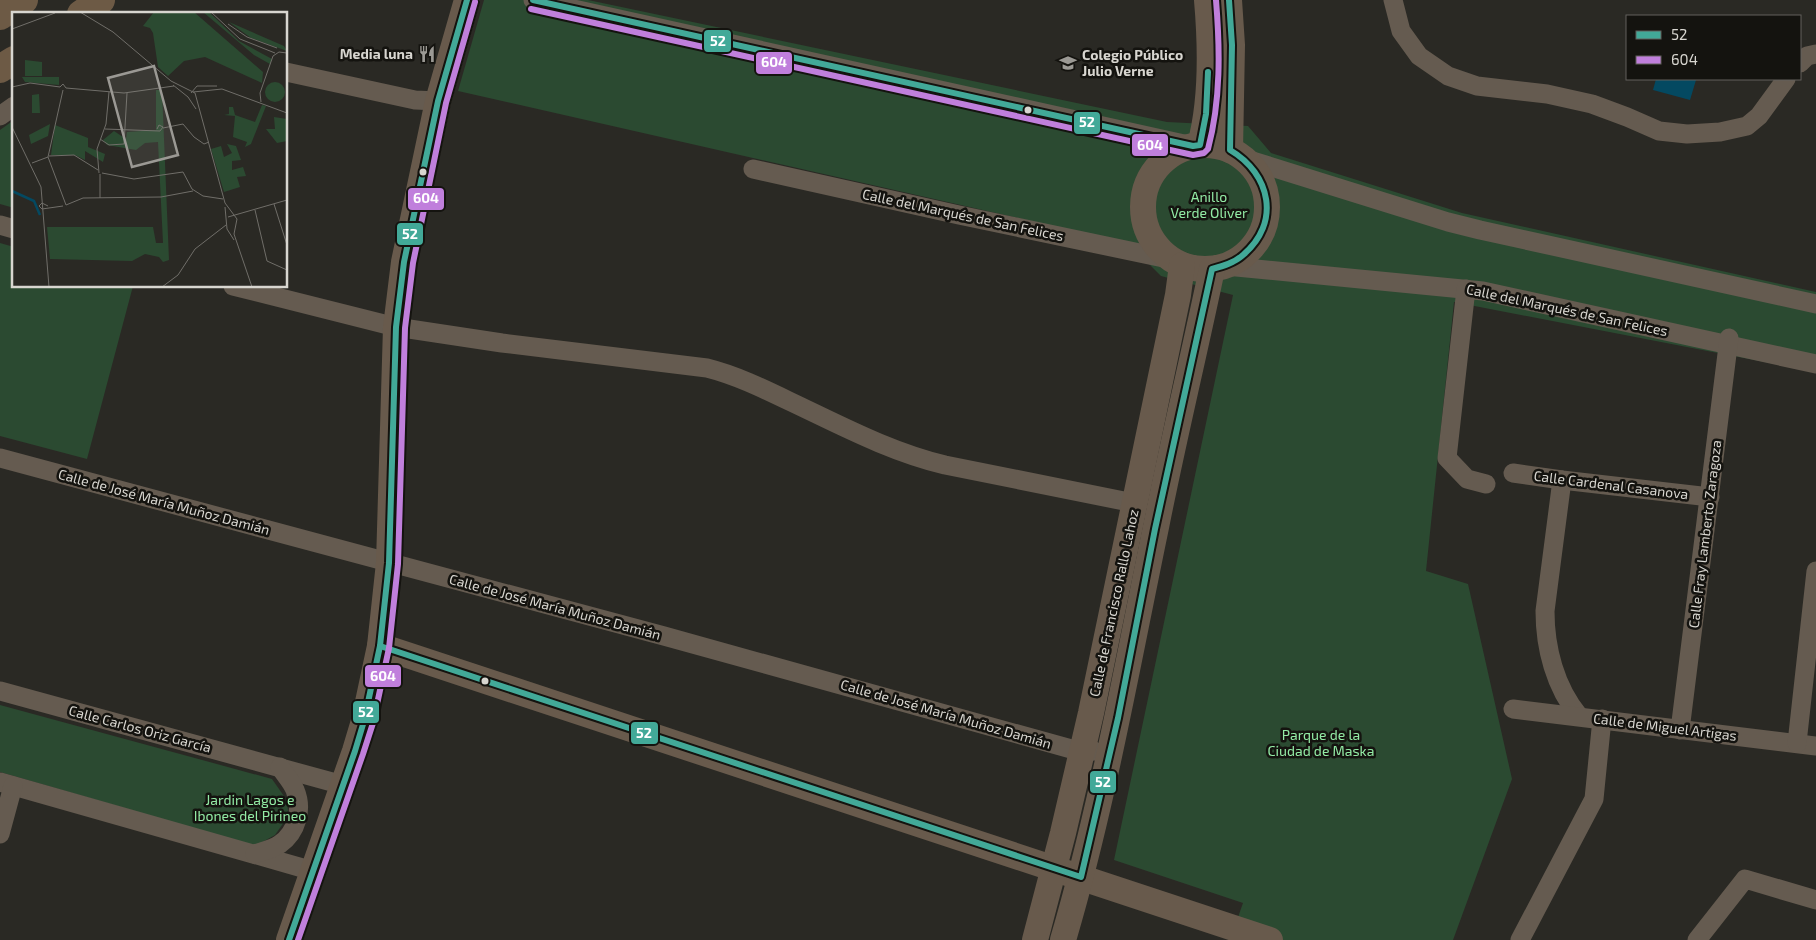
<svg xmlns="http://www.w3.org/2000/svg" width="1816" height="940" viewBox="0 0 1816 940" font-family="'Exo 2',sans-serif">
  <rect width="100%" height="100%" fill="#2a2924"/>
  <!-- green -->
  <g fill="#2b4a31">
    <path d="M484,0H588L1167,122L1248,126L1271,153L1462,213L1816,292V372L1454,302L1426,571L1468,584L1512,779L1453,940H1230L1243,903L1114,860L1233,295L1161,276L1128,243L458,91Z"/>
    <path d="M14,120V208L0,204V130Z"/>
    <path d="M0,243L14,247V286H133L87,459L0,436Z"/>
    <path d="M0,705L272,779L286,799L289,815L275,835L255,846L0,772Z"/>
  </g>
  <!-- water -->
  <path fill="#044961" d="M1656,79L1696,80L1690,100L1653,90Z"/>
  <g fill="none" stroke-linecap="round" stroke-linejoin="round">
    <!-- street -->
    <g stroke="#655b50" stroke-width="19">
      <path d="M533,0L1193,146"/>
      <path d="M1393,0L1401,31L1419,56L1448,76L1477,86L1547,94L1592,104L1627,117L1659,131L1687,134L1720,132L1747,126L1759,116L1786,79"/>
      <path d="M1800,63L1807,56L1816,54"/>
      <path d="M286,72L415,100L438,101"/>
      <path d="M0,116L14,106"/>
      <path d="M1243,158L1448,222L1480,230L1816,304"/>
      <path d="M753,169L959,215L1173,260"/>
      <path d="M0,225L14,229"/>
      <path d="M1226,266L1483,291L1816,364"/>
      <path d="M233,286L396,327L502,343L707,368C735,375 762,388 789,401C840,425 890,452 945,465L1134,503"/>
      <path d="M1466,289L1447,458L1467,479L1486,484"/>
      <path d="M0,458L664,636L1082,752L1094,751"/>
      <path d="M1513,473L1562,480L1710,497"/>
      <path d="M1562,480L1545,611C1545,648 1555,687 1579,716"/>
      <path d="M0,691L343,785"/>
      <path d="M1513,709L1816,746"/>
      <path d="M1680,730L1729,338"/>
      <path d="M1797,743L1816,571"/>
      <path d="M0,782L313,871"/>
      <path d="M0,834L13,786"/>
      <path d="M255,854C263,851 273,849 280,844C297,832 303,809 295,790C292,782 285,775 280,767"/>
      <path d="M1520,940L1594,799L1602,719"/>
      <path d="M1697,940L1745,879L1816,900"/>
    </g>
    <!-- secondary -->
    <g stroke="#685a4c" stroke-width="26">
      <path d="M1229,0L1232,45L1230,150"/>
      <path d="M1200,145C1212,101 1211,46 1207,0"/>
      <circle cx="1205" cy="207" r="62"/>
      <path d="M380,646L1270,940"/>
      <path d="M289,940L355,751L364,721L380,646L389,563L396,327L404,262L438,101L467,0"/>
      <path d="M1035,940L1063,833L1091,713L1178,295L1182,265"/>
      <path d="M1063,940C1103,804 1127,666 1156,527C1173,441 1194,355 1212,269"/>
    </g>
    <!-- highway -->
    <g stroke="#6d5a45" stroke-width="28">
      <path d="M81,14L101,0"/>
      <path d="M0,16L24,0"/>
      <path d="M0,69L14,60"/>
    </g>
    <!-- bus-1 casing -->
    <g stroke="#14130f" stroke-width="10">
      <g id="bus-1">
        <path d="M533,0L1193,146L1200,145L1206,114L1208,72"/>
        <path d="M380,646L1081,877L1118,718L1155,529L1212,269C1223,266 1234,263 1243,255C1281,223 1271,174 1230,150L1232,45L1229,0"/>
        <path d="M289,940L355,751L364,721L380,646L389,563L396,327L404,262L438,101L467,0"/>
      </g>
    </g>
    <!-- bus-2 casing -->
    <g stroke="#14130f" stroke-width="10">
      <g id="bus-2">
        <path d="M531,9L1193,155L1204,153L1208,149C1221,100 1220,49 1216,0"/>
        <path d="M298,940L363,754L373,723L389,648L398,564L405,328L413,263L446,103L475,2"/>
      </g>
    </g>
    <!-- bus-1 -->
    <use href="#bus-1" stroke="#42a998" stroke-width="6"/>
    <!-- bus-2 -->
    <use href="#bus-2" stroke="#c07fdc" stroke-width="6"/>
  </g>
  <!-- icons -->
  <defs>
    <g id="restaurant-bare" transform="scale(1.35)"><path d="M-5-6h1v4h1v-4h1v4h1v-4h1v5L-1.5 .5V6h-2V.5L-5-1ZM5-6V6H3V1.5H1.5Q1.5-4 5-6Z" fill="#9b9994" stroke="#14130f" stroke-width="2.5" paint-order="stroke"/></g>
    <g id="school-bare" transform="scale(1.35)"><path d="M0-5L7-2L0 1L-7-2ZM-4 1L0 2.5L4 1V4Q0 6-4 4Z" fill="#9b9994" stroke="#14130f" stroke-width="2.5" paint-order="stroke"/></g>
  </defs>
  <g fill-rule="evenodd">
    <use href="#restaurant-bare" x="427" y="54"/>
    <use href="#school-bare" x="1068" y="63"/>
  </g>
  <!-- markers -->
  <g fill="#d8d6d0" stroke="#14130f" stroke-width="2">
    <circle cx="1028" cy="110" r="4.5"/>
    <circle cx="423" cy="172" r="4.5"/>
    <circle cx="485" cy="681" r="4.5"/>
  </g>
  <g text-anchor="middle" stroke-width="5" stroke-linejoin="round" paint-order="stroke">
    <!-- poi labels -->
    <g font-size="14" font-weight="bold" fill="#d8d6d0" stroke="#14130f" text-anchor="end">
      <text x="413" y="59">Media luna</text>
      <text x="1082" y="60" text-anchor="start">Colegio Público<tspan x="1082" dy="16">Julio Verne</tspan></text>
    </g>
    <!-- park labels -->
    <g font-size="14" fill="#93eba5" stroke="#14130f">
      <text x="1209" y="202">Anillo<tspan x="1209" dy="16">Verde Oliver</tspan></text>
      <text x="1321" y="740">Parque de la<tspan x="1321" dy="16">Ciudad de Maska</tspan></text>
      <text x="250" y="805">Jardin Lagos e<tspan x="250" dy="16">Ibones del Pirineo</tspan></text>
    </g>
    <!-- street labels -->
    <g font-size="14" fill="#d8d6d0" stroke="#14130f">
      <text transform="translate(963 215) rotate(12)" y="5">Calle del Marqués de San Felices</text>
      <text transform="translate(1567 310) rotate(12)" y="5">Calle del Marqués de San Felices</text>
      <text transform="translate(1611 485) rotate(7)" y="5">Calle Cardenal Casanova</text>
      <text transform="translate(164 502) rotate(15)" y="5">Calle de José María Muñoz Damián</text>
      <text transform="translate(1705 534) rotate(-83)" y="5">Calle Fray Lamberto Zaragoza</text>
      <text transform="translate(1114 603) rotate(-78)" y="5">Calle de Francisco Rallo Lahoz</text>
      <text transform="translate(555 607) rotate(15)" y="5">Calle de José María Muñoz Damián</text>
      <text transform="translate(946 714) rotate(16)" y="5">Calle de José María Muñoz Damián</text>
      <text transform="translate(1665 727) rotate(7)" y="5">Calle de Miguel Artigas</text>
      <text transform="translate(140 729) rotate(15)" y="5">Calle Carlos Oriz García</text>
    </g>
  </g>
  <!-- overview -->
  <g transform="translate(12 12)">
    <rect width="275" height="275" fill="#2a2924"/>
    <path d="M142,0H182L251,60L250,71L193,45L172,49L156,64L146,55L141,21L138,16L131,14ZM191,0H197L227,29L260,47L258,52L242,43ZM217,10L272,34L275,39L239,26ZM13,48L30,50V64H13ZM10,65H47V73L13,70ZM253 80a10 10 0 1 1 20 0a10 10 0 1 1-20 0ZM144,78H150L157,248L151,250L147,245L133,242L120,249L38,247L35,215H141L144,231H151L146,130L133,131L124,138L95,133L91,128L102,119L114,127L115,120L144,118ZM27,82L28,101H20V83ZM250,93L254,94L239,132L233,135L235,130L221,125L223,104L212,103L217,102V95H221L223,103L243,110ZM262,105L275,107V129L265,131L254,117H263ZM38,112L36,124L19,132L17,123ZM43,113L76,126V135L93,142L91,150L73,139V148L63,143H39ZM215,132L224,134L229,148L220,149V158L231,155L234,164L225,165L228,175L212,180L199,137L209,134L212,145L220,141Z" fill="#2b4a31"/>
    <path fill="none" stroke="#044961" stroke-width="2.5" d="M0,179L22,189L28,203"/>
    <path fill="none" stroke="#706e69" stroke-width="1" d="M68,0L101,20L159,69L183,81L213,191L225,207L222,222L240,275M199,0L228,27L263,41M216,12L235,25L265,36M0,17L43,1M161,73L176,85L184,97M0,75L18,71L48,75L51,72L54,76L112,81L162,74M51,78L36,145L54,193M181,80L210,77L275,101M179,81L185,74H205M249,90L248,81L261,44L267,40L275,41M0,115L29,175L37,275M151,116L171,112L182,125L192,132L197,130M93,117L148,119L151,115L147,113L145,117M88,127L97,133L112,132L115,81M37,144L62,143L86,158M20,151L36,145M87,161L85,137L94,112L97,80M90,161L122,167L171,160L180,177L191,184L211,187M88,162V186M262,192L275,233M54,193L71,186L149,185L181,179M36,194L30,191L27,194L30,197L51,194M213,195L215,217L222,228M243,198L255,249L275,258M216,205L275,188M150,275L166,263L183,237L214,213"/>
    <path fill="#9b9994" fill-opacity="0.15" stroke="#9b9994" stroke-width="2.5" d="M142,54L166,143L120,155L96,66Z"/>
    <rect width="275" height="275" fill="none" stroke="#d8d6d0" stroke-width="2.5"/>
  </g>
  <g stroke="#14130f" stroke-width="2">
    <rect x="703" y="29" width="29" height="24" rx="5" fill="#42a998"/>
    <rect x="755" y="51" width="38" height="24" rx="5" fill="#c07fdc"/>
    <rect x="1073" y="111" width="28" height="24" rx="5" fill="#42a998"/>
    <rect x="1131" y="133" width="38" height="24" rx="5" fill="#c07fdc"/>
    <rect x="407" y="187" width="38" height="24" rx="5" fill="#c07fdc"/>
    <rect x="396" y="222" width="28" height="24" rx="5" fill="#42a998"/>
    <rect x="364" y="664" width="38" height="24" rx="5" fill="#c07fdc"/>
    <rect x="352" y="700" width="28" height="24" rx="5" fill="#42a998"/>
    <rect x="630" y="721" width="29" height="24" rx="5" fill="#42a998"/>
    <rect x="1089" y="770" width="28" height="24" rx="5" fill="#42a998"/>
  </g>
  <g font-size="14" text-anchor="middle" font-weight="bold" fill="#fff">
    <text x="718" y="46">52</text>
    <text x="774" y="67">604</text>
    <text x="1087" y="127">52</text>
    <text x="1150" y="150">604</text>
    <text x="426" y="203">604</text>
    <text x="410" y="239">52</text>
    <text x="383" y="681">604</text>
    <text x="366" y="717">52</text>
    <text x="644" y="738">52</text>
    <text x="1103" y="787">52</text>
  </g>
  <!-- legend -->
  <rect x="1626" y="15" width="175" height="65" fill="#14130f" stroke="#62615c"/>
  <rect x="1636" y="31" width="25" height="8" fill="#42a998" stroke="#62615c"/>
  <text x="1671" y="40" font-size="15" fill="#d8d6d0">52</text>
  <rect x="1636" y="56" width="25" height="8" fill="#c07fdc" stroke="#62615c"/>
  <text x="1671" y="65" font-size="15" fill="#d8d6d0">604</text>
</svg>
